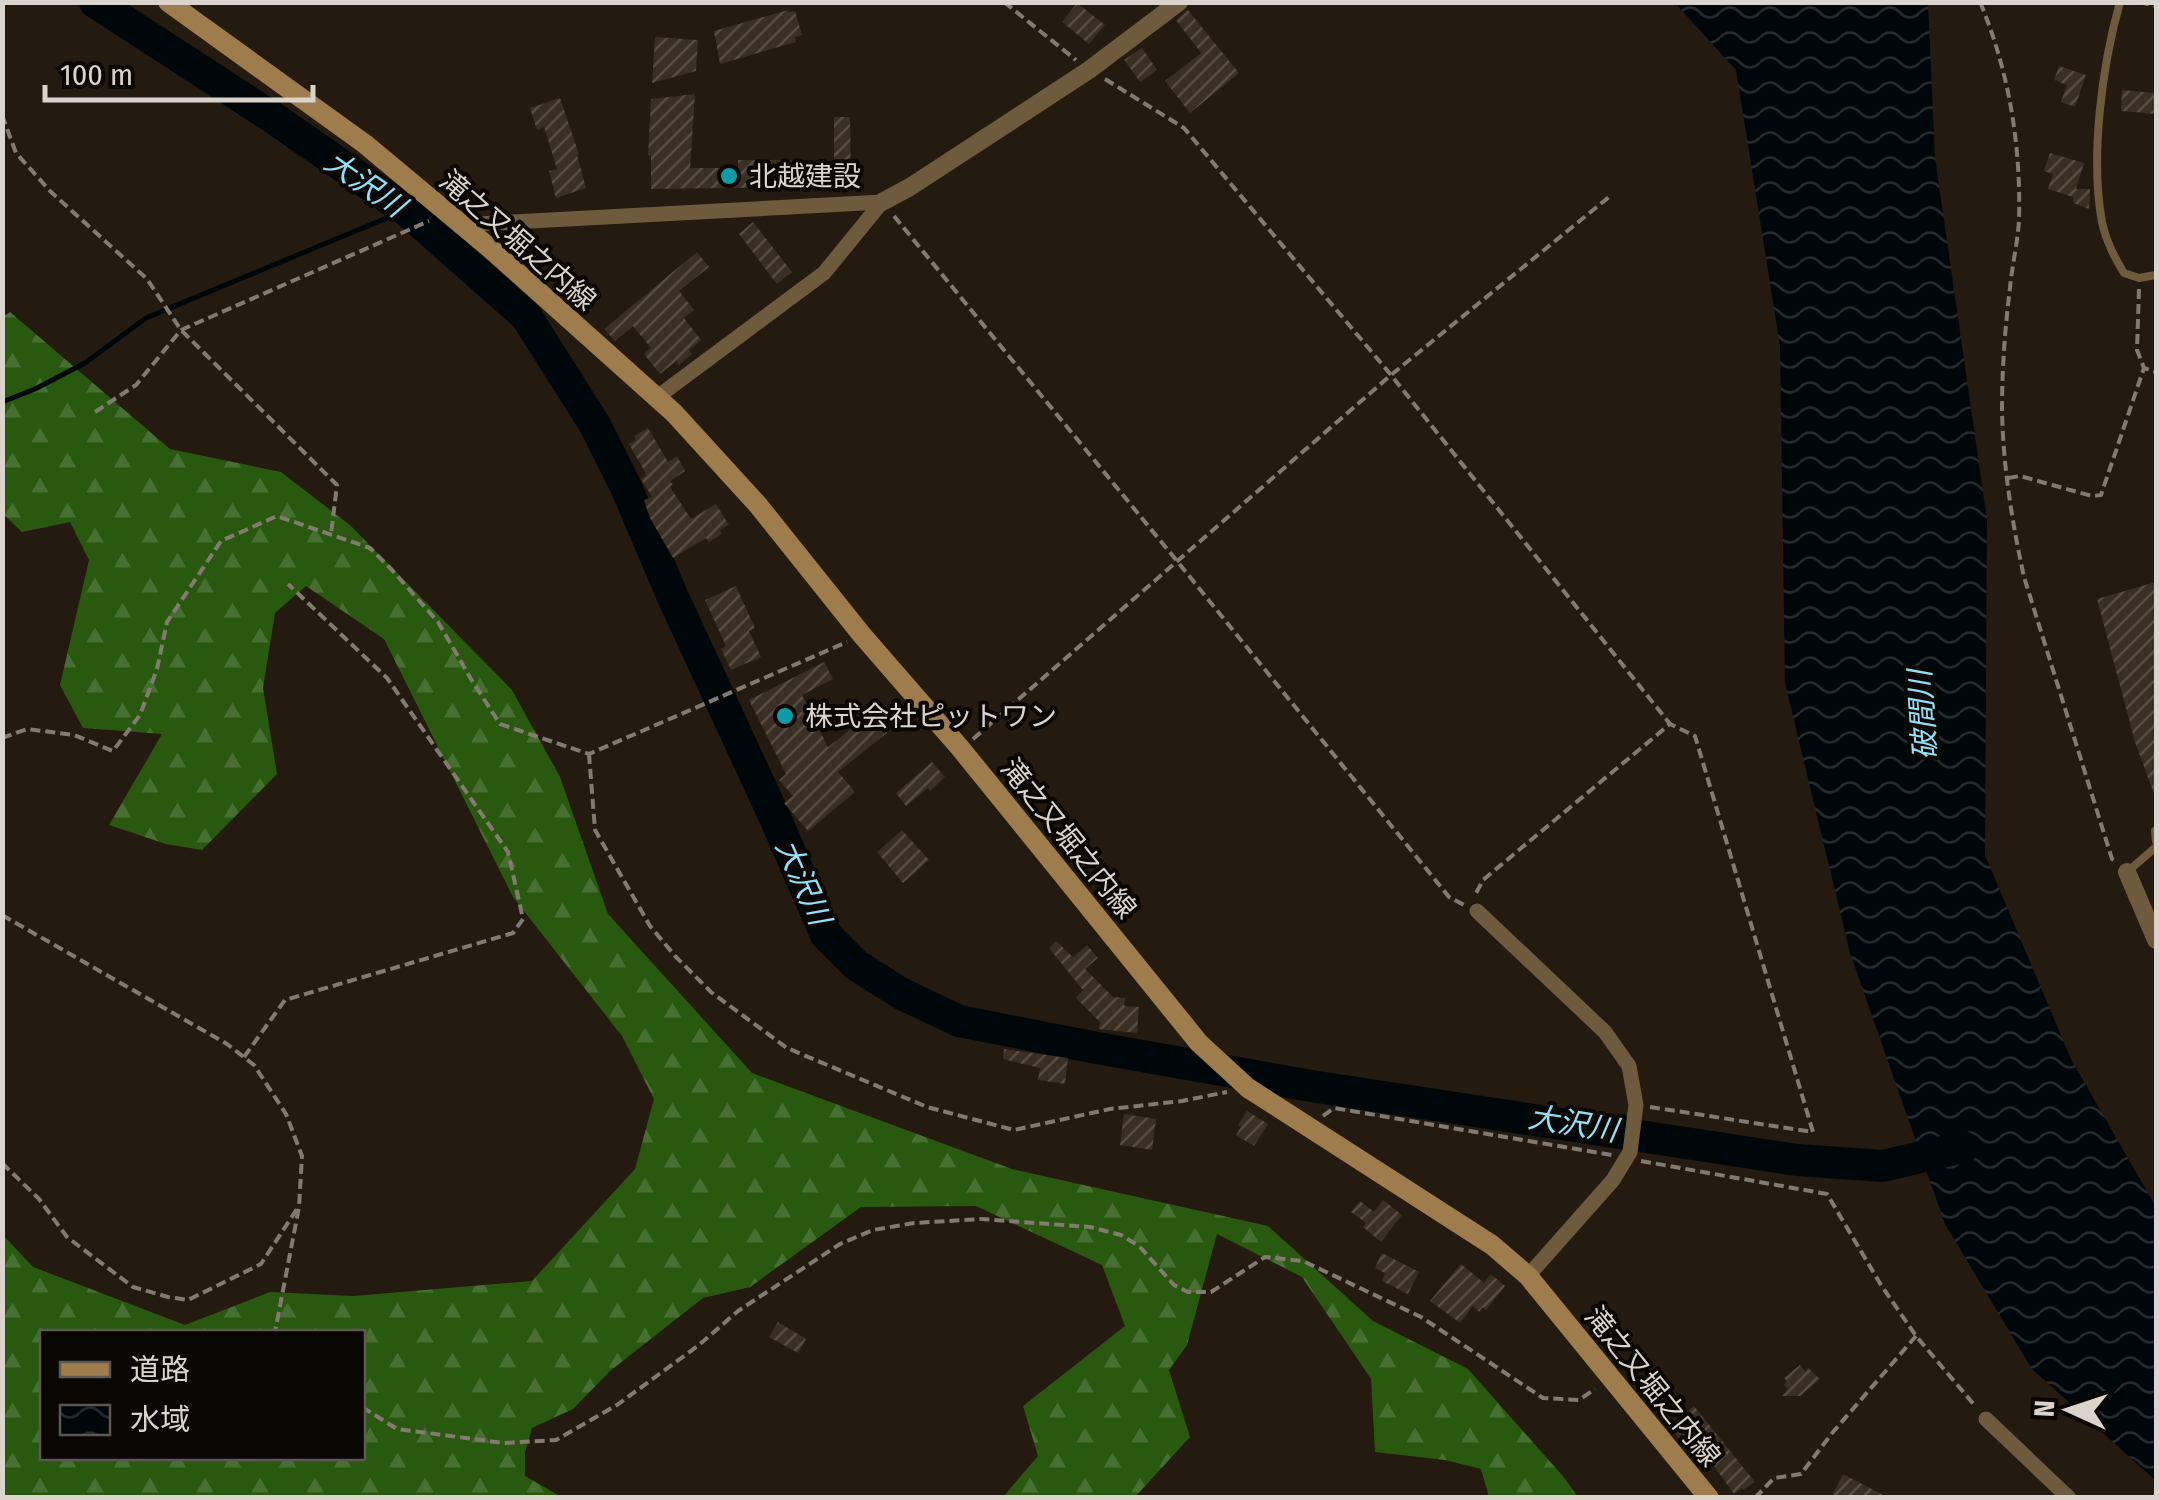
<svg xmlns="http://www.w3.org/2000/svg" width="2159" height="1500" viewBox="0 0 2159 1500" font-family="'Fira Sans Condensed','Noto Sans JP',sans-serif">
  <defs>
    <pattern id="forest-firs" width="22" height="20" patternUnits="userSpaceOnUse" patternTransform="scale(2.5)"><rect width="22" height="20" fill="#29580f"/><path d="M5 1l3.5 6h-7zM16 11l3.5 6h-7z" fill="#476f31"/></pattern>
    <pattern id="water-waves" width="16" height="10" patternUnits="userSpaceOnUse" patternTransform="scale(2.5)"><rect width="16" height="10" fill="#00070b"/><path d="M0 5q4-4 8 0t8 0" fill="none" stroke="#252a2d"/></pattern>
    <pattern id="building-hatch" width="6" height="6" patternUnits="userSpaceOnUse" patternTransform="scale(2.5)"><rect width="6" height="6" fill="#3b2f24"/><path d="M-1 1l2-2M0 6l6-6M5 7l2-2" fill="none" stroke="#574c43"/></pattern>
  </defs>
  <rect width="100%" height="100%" fill="#251a0f"/>
  <!-- forest -->
  <path fill="url(#forest-firs)" fill-rule="evenodd" d="M10,312L170,449L281,472L351,526L512,690L560,777L608,914L752,1073L1012,1169L1268,1226L1373,1321L1468,1369L1562,1475L1578,1497H1489L1481,1469L1445,1460L1375,1452L1371,1379L1302,1277L1217,1234L1187,1345L1169,1370L1190,1437L1135,1497H1003L1038,1456L1023,1406L1125,1326L1102,1265L976,1206L861,1207L750,1287L703,1298L610,1371L573,1409L532,1428L525,1452V1476L558,1495L577,1497H3V1235L33,1267L185,1325L270,1292L354,1296L532,1281L635,1169L654,1099L622,1036L513,897L384,639L306,586L275,613L263,688L277,774L202,850L166,844L109,825L162,734L83,728L60,685L89,560L70,522L22,532L3,514L2,317ZM42,1332H362V1458H42Z"/>
  <!-- water -->
  <path fill="url(#water-waves)" d="M1675,3H1928L1935,157L1987,520L1985,855L2071,1059L2156,1207V1481L2032,1369L1945,1224L1850,953L1785,683L1780,346L1736,70Z"/>
  <g fill="none" stroke-linecap="round" stroke-linejoin="round">
    <!-- stream -->
    <path stroke="#00070b" stroke-width="5" d="M2,402L35,389L85,363L146,318L406,210"/>
    <!-- river -->
    <path stroke="#00070b" stroke-width="32" d="M95,2L272,117L406,210L526,316L595,425L626,487L672,595L776,820L826,935L856,965L902,994L959,1021L1097,1048L1311,1086L1797,1160L1883,1166L1963,1147"/>
  </g>
  <!-- building -->
  <g fill="url(#building-hatch)">
    <path d="M1077,3L1105,25L1089,44L1062,22Z"/>
    <path d="M788,10L789,12L795,11L802,35L795,37L796,42L720,64L714,31Z"/>
    <path d="M1188,10L1239,73L1190,113L1165,81L1201,53L1176,20Z"/>
    <path d="M655,37L698,40L696,71L652,83Z"/>
    <path d="M1142,48L1157,70L1140,82L1124,60Z"/>
    <path d="M2059,66L2086,75L2075,107L2061,102L2067,85L2054,80Z"/>
    <path d="M2122,90L2156,93V114L2121,111Z"/>
    <path d="M695,94L690,168H738V160H801V170H807V187L651,189V156L648,155L651,99Z"/>
    <path d="M560,98L579,154L577,155L586,188L556,198L549,171L557,169L544,127L537,130L530,108Z"/>
    <path d="M834,117H850L851,181H834Z"/>
    <path d="M2050,153L2084,163L2076,189H2090L2089,209L2073,203V197L2048,189L2053,174L2044,171Z"/>
    <path d="M753,222L792,272L777,284L739,234Z"/>
    <path d="M697,252L709,267L679,291L694,310L684,318L701,340L689,350L692,354L679,365L676,361L660,374L644,354L651,348L633,326L615,341L604,329Z"/>
    <path d="M648,428L668,462L677,456L685,471L670,481L673,485L670,487L691,519L716,504L729,525L720,530L722,534L709,542L706,538L673,558L650,518L644,500L652,497L641,479L646,476L645,472L629,444L636,440L634,436Z"/>
    <path d="M2156,582V794H2154L2135,742L2097,599Z"/>
    <path d="M736,586L755,628L749,631L761,657L731,670L721,649L726,646L705,600Z"/>
    <path d="M824,662L833,679L802,695L828,747L871,713L887,733L838,772L855,792L808,831L784,803L793,796L779,780L786,774L749,700Z"/>
    <path d="M932,762L945,777L930,791L928,788L906,806L896,793Z"/>
    <path d="M902,830L929,860L903,883L877,852Z"/>
    <path d="M1056,941L1073,957L1087,945L1098,958L1085,969L1113,997L1125,998L1124,1006L1139,1007L1137,1033L1099,1029L1100,1022L1076,998L1083,990L1049,948Z"/>
    <path d="M1004,1049L1068,1058L1065,1084L1038,1080L1040,1068L1003,1059Z"/>
    <path d="M1247,1111L1268,1124L1254,1146L1236,1135L1241,1127L1238,1125Z"/>
    <path d="M1124,1114L1156,1119L1152,1150L1120,1145Z"/>
    <path d="M1383,1200L1402,1215L1381,1242L1363,1227L1366,1223L1351,1212L1360,1201L1374,1212Z"/>
    <path d="M1382,1253L1419,1272L1408,1294L1382,1281L1385,1273L1375,1268Z"/>
    <path d="M1461,1264L1484,1283L1491,1274L1505,1286L1486,1310L1483,1307L1479,1312L1473,1306L1460,1323L1430,1301Z"/>
    <path d="M778,1322L806,1339L798,1353L769,1337Z"/>
    <path d="M1800,1365L1805,1371L1808,1368L1820,1379L1800,1396H1782L1788,1389L1784,1385L1787,1381L1784,1378Z"/>
    <path d="M1694,1406L1755,1482L1743,1490L1742,1488L1734,1494L1698,1444L1689,1451L1669,1426Z"/>
    <path d="M1843,1474L1889,1498H1831Z"/>
  </g>
  <g fill="none" stroke-linecap="round" stroke-linejoin="round">
    <!-- path -->
    <g stroke="#837a71" stroke-width="4" stroke-dasharray="10 5" stroke-linecap="butt">
      <path d="M1004,2L1076,60"/>
      <path d="M1980,2C2009,71 2021,145 2019,219C2018,242 2012,265 2010,288C2005,328 2002,369 2002,410C2003,466 2012,522 2024,577L2112,859L2116,862"/>
      <path d="M2139,2L2156,6"/>
      <path d="M1105,79L1184,128L1391,375L1670,724L1483,880L1474,897"/>
      <path d="M2,115L16,153L51,192L147,279L181,330L337,485L331,534"/>
      <path d="M894,216L1177,561L1449,897L1464,905"/>
      <path d="M2139,289L2137,350L2144,368"/>
      <path d="M95,412L136,385L181,330L429,221"/>
      <path d="M2008,478L2020,476L2092,496L2101,495L2144,368L2156,372"/>
      <path d="M2,738L27,729L74,735L113,751L140,715L157,669L167,622L221,541L277,516L370,548L392,570L438,622L471,679L500,724L589,754L847,642"/>
      <path d="M973,739L1391,375L1609,197"/>
      <path d="M589,754L595,830L650,926L676,957L711,992L787,1048L927,1107L1014,1130L1110,1109L1182,1101L1227,1092"/>
      <path d="M2,915L227,1044L254,1065L286,1114L302,1156L299,1207L275,1332"/>
      <path d="M244,1057L285,1000L513,933L523,919L508,852L387,678L288,584"/>
      <path d="M1650,1107L1813,1132L1695,736L1670,724"/>
      <path d="M1323,1116L1334,1108L1612,1155"/>
      <path d="M1641,1161L1827,1194L1881,1285L1916,1336L1976,1407"/>
      <path d="M2,1163L39,1199L67,1237L133,1287L168,1297L188,1300L261,1264L297,1209"/>
      <path d="M362,1407L397,1429L504,1443L556,1440L617,1405L699,1345L738,1311L840,1244L873,1230L914,1223L981,1219L1090,1227L1121,1235L1139,1246L1174,1285L1188,1292H1211L1265,1257L1303,1261L1421,1317L1543,1398L1579,1400L1595,1389"/>
      <path d="M1755,1498L1774,1478L1801,1474L1833,1432L1916,1336"/>
    </g>
    <!-- service -->
    <g stroke="#6e5a3d" stroke-width="8">
      <path d="M2120,2C2102,66 2090,157 2102,222C2106,241 2114,257 2124,273L2139,278L2156,275"/>
      <path d="M2155,831L2156,841"/>
      <path d="M2127,872L2156,847"/>
    </g>
    <!-- minor -->
    <g stroke="#6e5a3d" stroke-width="15">
      <path d="M459,225L882,202"/>
      <path d="M656,398L824,273L882,202"/>
      <path d="M1477,911L1605,1032L1629,1066L1636,1105L1630,1152L1613,1180L1528,1276"/>
      <path d="M1986,1419L2069,1498"/>
    </g>
    <!-- tertiary -->
    <g stroke="#6e5a3d" stroke-width="18">
      <path d="M882,202L910,187L1089,70L1179,2"/>
      <path d="M2127,872L2156,940"/>
    </g>
    <!-- secondary -->
    <path stroke="#9e7c4c" stroke-width="20" d="M168,2L365,144L492,250L674,413L758,505L862,635L961,749L1199,1043L1248,1088L1492,1245L1528,1276L1709,1498"/>
  </g>
  <!-- markers -->
  <g fill="#0f9aa8" stroke="#0a0603" stroke-width="4">
    <circle cx="729" cy="176" r="10"/>
    <circle cx="785" cy="716" r="10"/>
  </g>
  <g text-anchor="middle" stroke-width="8" stroke-linejoin="round" paint-order="stroke">
    <!-- poi labels -->
    <g font-size="28" fill="#dbd4cd" stroke="#0a0603" text-anchor="start">
      <text x="749" y="186">北越建設</text>
      <text x="805" y="726">株式会社ピットワン</text>
    </g>
    <!-- street labels -->
    <g font-size="28" fill="#dbd4cd" stroke="#0a0603">
      <text transform="translate(518 240) rotate(41)" y="10">滝之又堀之内線</text>
      <text transform="translate(1069 838) rotate(51)" y="10">滝之又堀之内線</text>
      <text transform="translate(1653 1386) rotate(51)" y="10">滝之又堀之内線</text>
    </g>
    <!-- water labels -->
    <g font-size="30" font-style="italic" fill="#91e0fb" stroke="#0a0603">
      <text transform="translate(365 184) rotate(35)" y="10">大沢川</text>
      <text transform="translate(1923 715) rotate(-94)" y="10">破間川</text>
      <text transform="translate(803 882) rotate(66)" y="10">大沢川</text>
      <text transform="translate(1573 1124) rotate(9)" y="10">大沢川</text>
    </g>
  </g>
  <!-- border -->
  <rect width="2159" height="1500" fill="none" stroke="#dbd4cd" stroke-width="10"/>
  <!-- legend -->
  <rect x="40" y="1330" width="325" height="130" fill="#0a0603" stroke="#5e5854" stroke-width="2.5"/>
  <rect x="60" y="1362" width="50" height="15" fill="#9e7c4c" stroke="#5e5854" stroke-width="2.5"/>
  <text x="130" y="1380" font-size="30" fill="#dbd4cd">道路</text>
  <rect x="60" y="1405" width="50" height="30" fill="url(#water-waves)" stroke="#5e5854" stroke-width="2.5"/>
  <text x="130" y="1430" font-size="30" fill="#dbd4cd">水域</text>
  <!-- north arrow -->
  <g transform="translate(2069 1410) rotate(273)" stroke="#0a0603" stroke-width="8" paint-order="stroke">
  <path d="M0-8L18 38L0 25L-18 38Z" fill="#dbd4cd"/>
  <text y="-15" font-size="28" font-weight="bold" text-anchor="middle" fill="#dbd4cd">N</text>
  </g>
  <!-- scale -->
  <path d="M45 85v15h268v-15" fill="none" stroke="#dbd4cd" stroke-width="5"/>
  <text x="60" y="85" font-size="30" fill="#dbd4cd" stroke="#0a0603" stroke-width="8" paint-order="stroke">100 m</text>
</svg>
